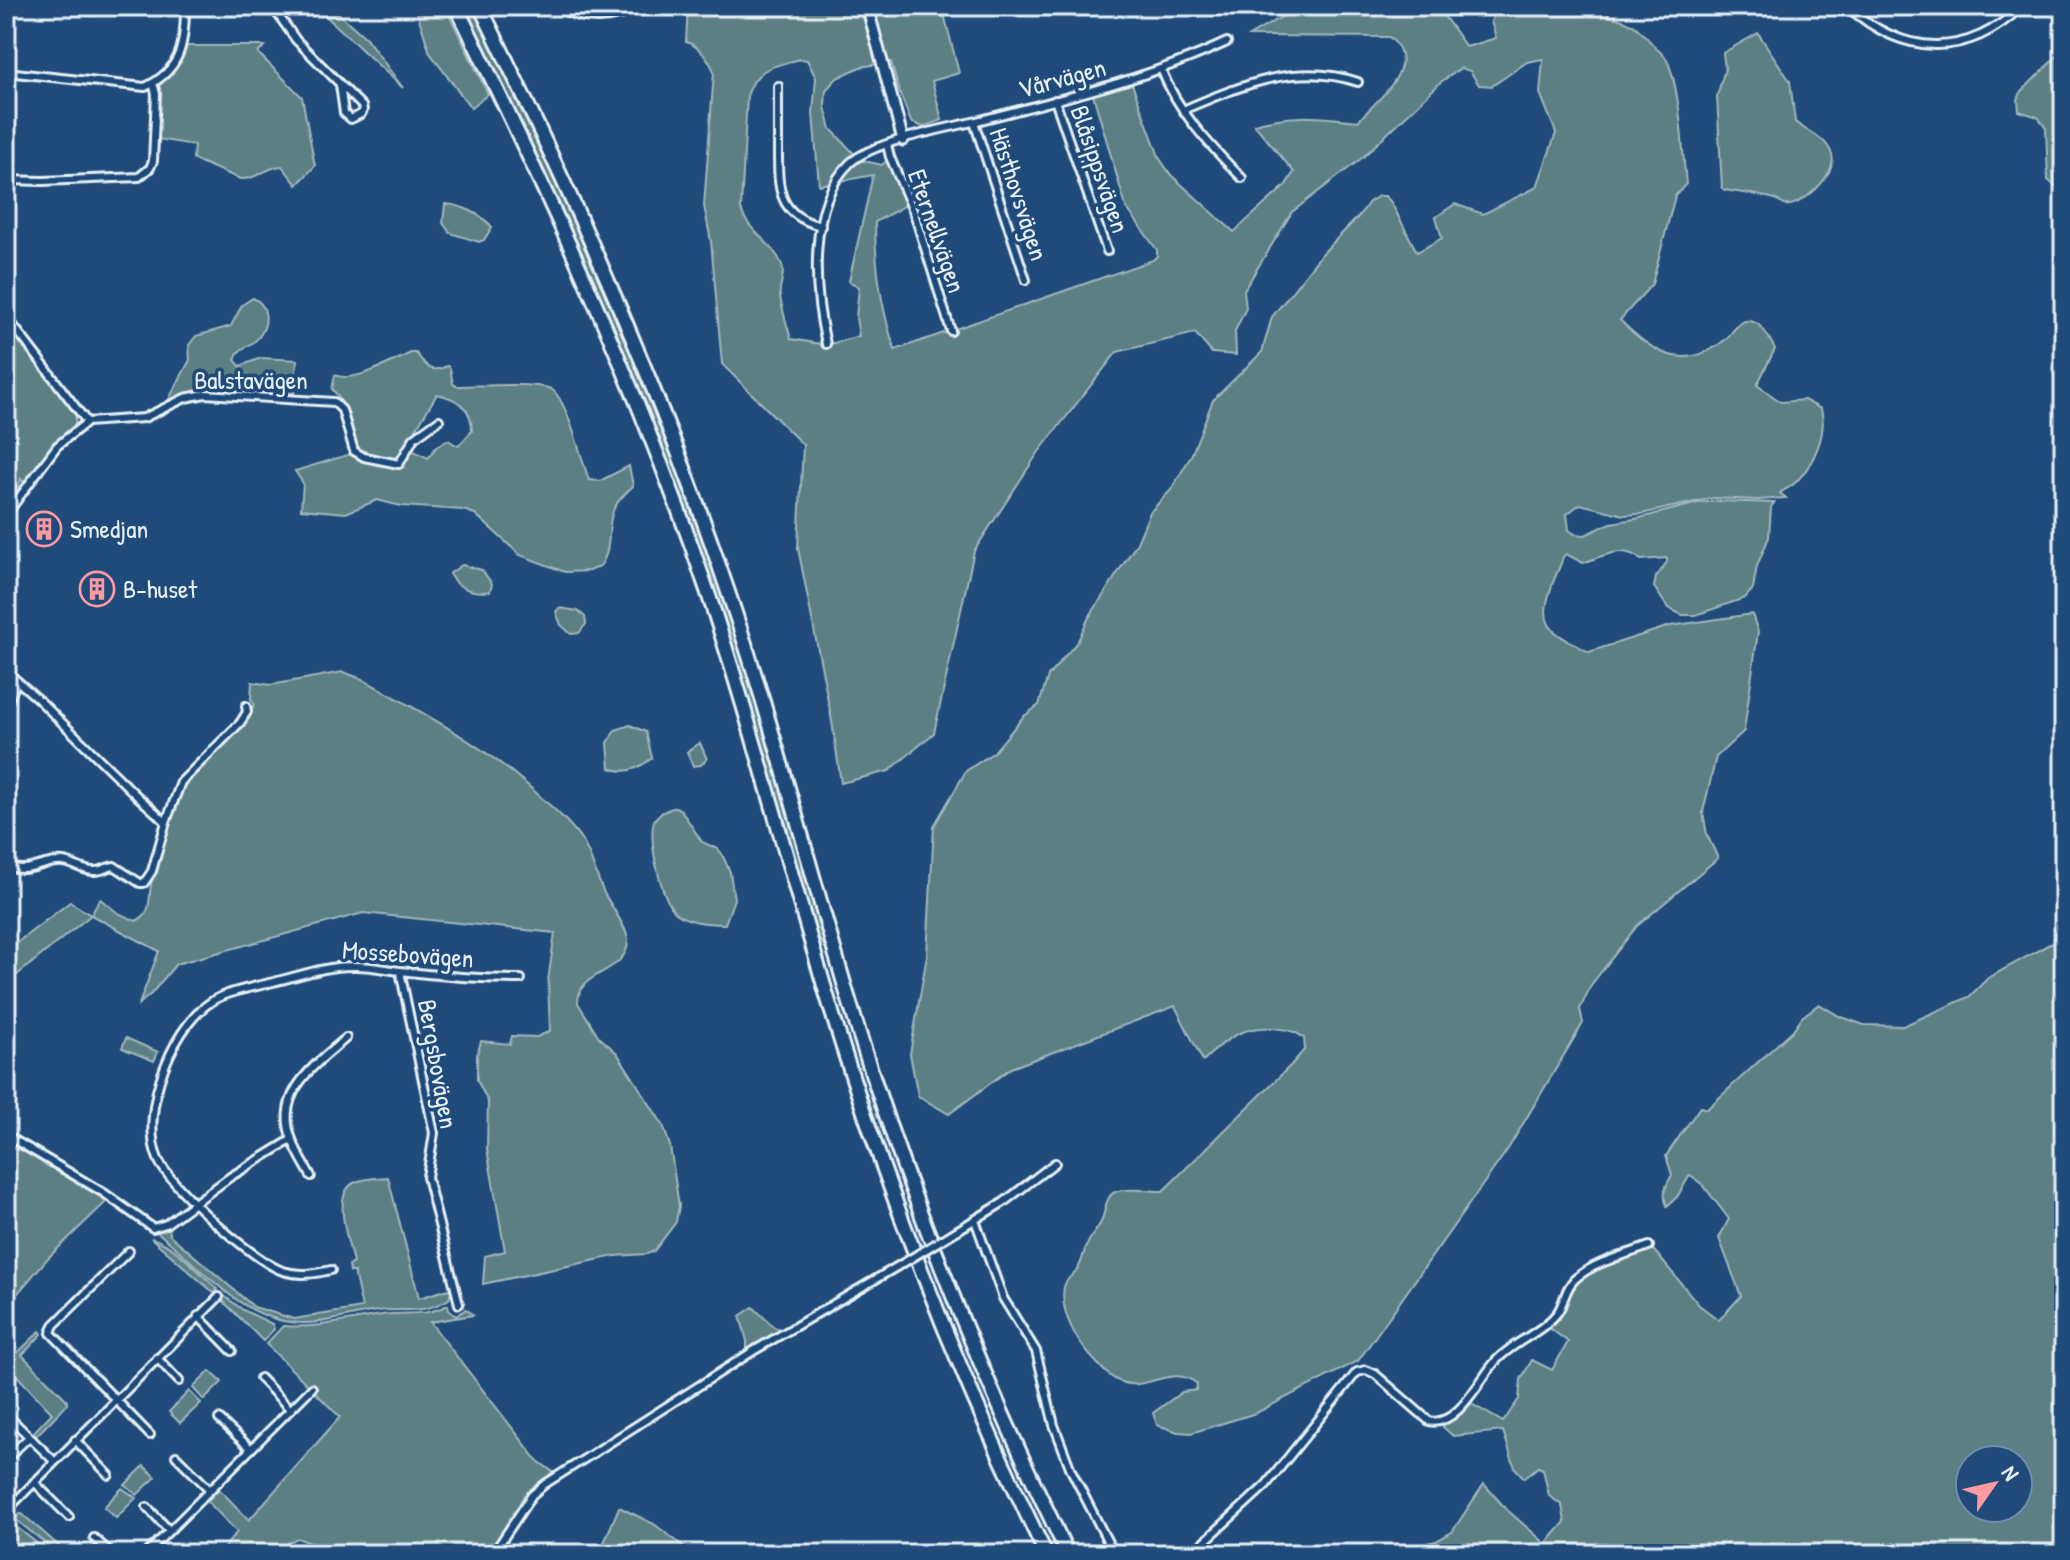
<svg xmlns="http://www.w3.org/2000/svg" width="2070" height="1560" viewBox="0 0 2070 1560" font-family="'Patrick Hand',sans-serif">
  <rect width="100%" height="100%" fill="#1f4a7a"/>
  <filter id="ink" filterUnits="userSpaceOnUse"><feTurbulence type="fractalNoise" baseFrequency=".0125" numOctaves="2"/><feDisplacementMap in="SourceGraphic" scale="16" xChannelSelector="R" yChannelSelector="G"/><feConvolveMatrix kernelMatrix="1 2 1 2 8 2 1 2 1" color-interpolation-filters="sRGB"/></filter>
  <g filter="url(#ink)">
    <!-- green -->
    <g fill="#5c7f83" stroke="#a2b8be" stroke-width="2" fill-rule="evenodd">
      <path d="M315,6H330L366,38L403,88Z"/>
      <path d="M415,6H445L488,94L471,108L430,53Z"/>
      <path d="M462,6H472C545,153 614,300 674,453C737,617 782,788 831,956L814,932C763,763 718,590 653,425C596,282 529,144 462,6Z"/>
      <path d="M688,6H942L959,73L932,81L942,120L923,127L911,122L899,91L891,62L860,67L837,78L826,90L825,107L831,129L860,160L882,165L892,156L913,201L875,222C875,266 881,308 895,350L1153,260L1157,256V250L1126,207L1092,91L1131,81L1160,159L1171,175L1234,232L1285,186L1294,172L1254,124C1293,113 1319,117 1358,121C1378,99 1424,64 1389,37L1249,36L1300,6H1437L1466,47L1496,38L1491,21L1499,6H1609V16C1634,22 1638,27 1654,46C1658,51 1664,54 1667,60C1681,91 1682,148 1686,184L1675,196L1652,284L1620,320C1653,354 1686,374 1727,338C1732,333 1737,323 1745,321C1760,318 1769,338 1775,349L1757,385L1781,402L1804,400L1821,409C1828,433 1813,465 1796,482C1791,487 1785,489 1780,493L1786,498L1758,500L1713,498L1641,514L1624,515L1580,504L1567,514L1569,530L1575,534L1585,535L1611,523L1640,518L1698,503L1718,501L1774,503L1771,507L1769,537L1757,566L1753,589L1745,598L1696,615H1682L1668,608L1654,587L1656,577L1667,562V558L1641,560C1623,544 1603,556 1583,563L1566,554L1563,557C1561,565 1557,572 1554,580C1536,628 1549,630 1589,652L1670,626L1752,614L1758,632L1744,731L1716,757L1703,812L1707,835L1718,858L1637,926L1591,985L1580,1009L1583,1023L1508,1149L1358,1361L1256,1413L1191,1433L1178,1432L1157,1425L1153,1413L1182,1392L1196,1390L1197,1384C1174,1363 1145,1392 1121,1382C1112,1379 1103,1370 1097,1363C1079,1345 1059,1314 1064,1287C1066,1278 1074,1275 1078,1268C1083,1261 1083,1252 1087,1245C1090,1237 1096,1231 1100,1224C1106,1214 1104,1197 1115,1192C1124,1187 1152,1191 1163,1191L1291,1065L1305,1049L1304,1038C1297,1032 1291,1030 1281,1029C1246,1023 1228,1037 1203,1061L1175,1006L1011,1068L949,1114L918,1096L910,1054L927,955L934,826L966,771L994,752L1023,717L1039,705L1048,676L1078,641L1088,619L1137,543L1150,512L1171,490L1191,456L1213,400L1262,352L1272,317L1320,256L1359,216L1369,202L1379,196H1385L1391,202L1417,252L1442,238L1436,217L1455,204L1483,214L1537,187L1556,133L1540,93L1543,59L1527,62L1492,86L1479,85L1470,71L1461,68L1442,81L1362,158L1292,212L1244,290L1246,308L1235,331L1236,355L1212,353L1195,333L1117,352L1038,453L974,551L934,733L889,771L841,783L832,721L798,548L803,445L722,364L711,241L704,206L714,72C710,60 698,45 686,42ZM800,59L807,60L816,78L813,113L819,185L873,175L849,281L859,287L856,318L859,336L827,345L791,339C787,325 782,310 780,296C778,285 786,276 782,265C773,242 747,231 741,209L747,96C757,66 772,67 800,59Z"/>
      <path d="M1758,33L1790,81L1795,122C1808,133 1827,137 1832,155C1838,175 1799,209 1785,205C1781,204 1778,200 1775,199C1759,194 1741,193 1725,190L1722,188L1717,96L1725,69L1723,53Z"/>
      <path d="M187,46H265L258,53L302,97L315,166L297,185L282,166C267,167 256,180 240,179L193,159L194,145L157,139L159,86L180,63Z"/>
      <path d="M2064,49V181L2055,186L2048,180L2046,128L2038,117L2019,111L2018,100L2021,92Z"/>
      <path d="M445,204C462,205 481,214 492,227L484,240L479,242L450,233L443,223Z"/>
      <path d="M253,298C269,305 269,325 258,338C250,348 238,346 235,360L240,366L261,358L297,360L294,393C249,391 211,385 168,401L190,360L189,345L196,336L231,326L242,305Z"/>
      <path d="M6,321L76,412L75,424L45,457L26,486L21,479L17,491L6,507Z"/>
      <path d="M411,353H416C427,367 430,374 447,366L450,368L453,384L457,386C476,386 536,382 551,389C567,398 582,462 589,480L600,481L629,466L633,486C626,493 617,500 613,511C606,529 613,549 600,566L589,571L565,572L520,555L475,514L463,510L401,506L377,500L346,513L301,509L303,483L295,471L351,454L399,466L405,464L412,450L428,458L437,446L448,440L458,446L472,431C472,408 459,399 437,394L398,459L359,452C345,432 349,406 332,389L335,375C352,384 394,361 411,353Z"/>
      <path d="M462,565L482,570L492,584L490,591C474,594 458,589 449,574Z"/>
      <path d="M559,608L578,611L585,617L586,624L579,633L571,634L561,625L556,612Z"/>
      <path d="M343,672L362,679C427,715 491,749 545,801C559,813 573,826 583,842C592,857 596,876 604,893C610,904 629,931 628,941C627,975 577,969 578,1003L599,1037L617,1053L663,1125L670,1146L679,1206L676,1222L654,1251L647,1254L615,1256L483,1284L485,1256L505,1251L487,1149L488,1102L477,1080V1055L481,1041L510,1044L512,1036L537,1037L550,1031L548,981L555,933L363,913L176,964L151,994L139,1004L159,951L91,915L6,984V951L70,902L91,915L100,899L118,913L136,921C153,913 148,900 151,885C154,868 164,850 168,833C170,827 169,820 171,815C177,802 182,788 191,776C210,750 243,738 254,704L251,699L252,682L271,685Z"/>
      <path d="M630,725L646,732L652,758C640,768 625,775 610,768L608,743L615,730Z"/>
      <path d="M700,743L707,759L701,765L693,766L687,752Z"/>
      <path d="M676,807L681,810L702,842L718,849L722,854L730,872L734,899L725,924C710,924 689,923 676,913C662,903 646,834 655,819C659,812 669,809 676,807Z"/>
      <path d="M2064,936V1554H1377L1436,1541L1452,1532L1484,1484L1506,1509L1546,1544L1565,1522L1562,1505L1549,1496L1543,1469L1538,1467L1524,1478L1515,1468L1503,1431L1453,1436L1443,1427L1444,1423L1468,1402L1503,1422L1519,1399L1521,1379L1532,1360L1552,1370L1568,1342L1547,1326L1584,1274L1651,1247L1699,1305L1719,1320L1741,1296L1719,1238L1729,1219L1703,1185L1690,1175L1677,1197L1667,1206C1662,1193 1665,1187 1672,1175L1666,1156L1700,1107L1707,1109L1793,1030L1802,1017L1819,1004L1839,1016L1864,1025L1903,1026L1969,997L1988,978ZM1970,1460H2018V1508H1970Z"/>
      <path d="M126,1038L158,1052L154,1061L122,1048Z"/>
      <path d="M6,1141L107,1201L47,1259L6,1307Z"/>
      <path d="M388,1177L419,1298L452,1288L449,1299C423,1315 405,1308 377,1311C353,1314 329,1323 305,1323C243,1324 202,1267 157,1232L169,1226L170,1235L254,1307L294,1319L362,1308L354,1272H350L349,1265L353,1263C349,1242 330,1192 356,1182C366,1178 378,1178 388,1177Z"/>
      <path d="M151,1238C173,1243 201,1274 218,1290L214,1293Z"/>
      <path d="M223,1295L243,1310L272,1324L274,1329L263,1341L222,1300L220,1297Z"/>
      <path d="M448,1305L449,1311L456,1316L466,1309L473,1315L430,1322L538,1461L553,1472L524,1495L507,1528L489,1554H341L297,1538L268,1554H219L237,1532L207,1501L219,1489L249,1520L340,1417L266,1344L283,1326C317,1329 348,1320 382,1315C409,1311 421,1318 448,1305Z"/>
      <path d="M753,1307L774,1327L781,1329L747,1352V1341L740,1316Z"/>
      <path d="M40,1331L42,1334L22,1355L67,1400V1404L35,1437L32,1434L52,1413L6,1364Z"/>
      <path d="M210,1371L222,1382L204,1400L193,1388Z"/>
      <path d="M189,1391L201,1403L180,1423L169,1412Z"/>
      <path d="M144,1466L156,1477L137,1495L125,1485Z"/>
      <path d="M122,1488L136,1498L116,1518L104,1507Z"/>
      <path d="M619,1507L654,1524L694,1554H592L601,1550Z"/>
      <path d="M21,1513L59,1546L55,1551L15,1519Z"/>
      <path d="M6,1519L51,1554H19V1551L6,1542Z"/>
    </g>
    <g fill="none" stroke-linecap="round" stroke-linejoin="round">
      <!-- street casing -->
      <g stroke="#e8f1f8" stroke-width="12">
        <g id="street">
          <path d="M63,6L93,10L109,6"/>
          <path d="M272,6L296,40L362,106L363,110L361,114L351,119L344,113L340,85"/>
          <path d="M556,6C583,24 615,20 642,6"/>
          <path d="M1847,6C1904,57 1967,59 2022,6"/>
          <path d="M1161,69C1178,112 1210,146 1242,178"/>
          <path d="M6,72L145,87C182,70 185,42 185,6"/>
          <path d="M778,86C778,107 778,128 778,149C778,188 777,215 821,226"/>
          <path d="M1055,100L1107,251"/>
          <path d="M1183,110C1240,86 1296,61 1358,82"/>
          <path d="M974,122L1026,280"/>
          <path d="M887,145L890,157L914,213L951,331"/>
          <path d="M6,180L43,181L139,177L150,168L153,161L156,94L153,83"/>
          <path d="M6,316L87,422"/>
          <path d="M826,344C814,292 807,204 850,163C874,141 944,129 977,121C1061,99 1148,79 1227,42"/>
          <path d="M6,515L57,446L87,422L144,418L185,398L205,394L334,402L342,410L354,451L364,457L399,464L414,438L439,420"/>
          <path d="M6,671L38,699L137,796L166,822"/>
          <path d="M6,706L17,681"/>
          <path d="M6,864C25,876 38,863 57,862C71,860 82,872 95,871C101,871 107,867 114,866L140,883H144L152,871L166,822L181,782L240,723L247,712L246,706"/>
          <path d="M400,971L434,1133L427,1177L459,1304"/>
          <path d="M6,1135L104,1193L153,1228L166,1224L230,1177L291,1140"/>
          <path d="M311,1176C305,1165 298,1154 293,1142C272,1094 315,1065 346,1038"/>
          <path d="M975,1220L1003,1298L1036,1351L1054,1425L1071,1470L1114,1554"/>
          <path d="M938,1242L1004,1202L1055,1163"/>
          <path d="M129,1251L54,1325L51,1333L150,1435"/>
          <path d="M331,1270C314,1274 299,1276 283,1271C256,1263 169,1186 158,1159C138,1113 174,1015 222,996C237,990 254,987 269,983C296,977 324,966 352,966C368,965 384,969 400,971C440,976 481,979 521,979"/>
          <path d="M198,1316L232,1351"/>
          <path d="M157,1358L179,1381"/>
          <path d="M260,1378L290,1409"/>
          <path d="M6,1414L54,1461"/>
          <path d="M219,1419L251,1449"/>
          <path d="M75,1440L109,1475"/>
          <path d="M176,1456L210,1490"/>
          <path d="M6,1459L29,1437"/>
          <path d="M34,1482L69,1517"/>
          <path d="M147,1507L169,1530"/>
          <path d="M6,1511L219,1297"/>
          <path d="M94,1538L112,1554"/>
          <path d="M6,1550L10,1554"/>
          <path d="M146,1554L312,1388"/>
          <path d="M493,1554L532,1495L545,1484L755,1350L910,1259"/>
          <path d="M1191,1554L1266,1485L1357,1372L1366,1370L1375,1374L1429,1421C1457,1428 1479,1380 1495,1362C1512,1342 1542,1333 1558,1312C1565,1301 1565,1288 1575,1279C1594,1262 1626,1255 1649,1246"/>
        </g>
      </g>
      <!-- secondary casing -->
      <g stroke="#e8f1f8" stroke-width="15">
        <path id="secondary" d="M867,6L903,140"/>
      </g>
      <!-- highway casing -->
      <g stroke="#e8f1f8" stroke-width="18">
        <g id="highway">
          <path d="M456,6C551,198 640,392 709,596C759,746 796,900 844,1051C899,1224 966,1391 1046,1554"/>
          <path d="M480,6C573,196 660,388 727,589C779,741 816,898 865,1052C920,1224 988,1392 1068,1554"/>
        </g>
      </g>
      <!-- street -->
      <use href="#street" stroke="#1f4a7a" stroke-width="6"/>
      <!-- secondary -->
      <use href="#secondary" stroke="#1f4a7a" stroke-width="9"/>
      <!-- highway -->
      <use href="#highway" stroke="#1f4a7a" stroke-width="12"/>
      <!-- street-bridge casing -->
      <g stroke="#e8f1f8" stroke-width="12" stroke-linecap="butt">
        <path id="street-bridge" d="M910,1259L938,1242"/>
      </g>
      <!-- street-bridge -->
      <use href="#street-bridge" stroke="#1f4a7a" stroke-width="6"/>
    </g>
  </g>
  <!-- icons -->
  <defs>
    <g id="building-ring" transform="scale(1.8)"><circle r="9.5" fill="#1f4a7a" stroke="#ff9aa2" stroke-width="1.5"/><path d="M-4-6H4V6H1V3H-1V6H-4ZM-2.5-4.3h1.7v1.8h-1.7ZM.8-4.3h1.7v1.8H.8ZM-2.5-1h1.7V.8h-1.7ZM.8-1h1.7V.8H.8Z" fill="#ff9aa2"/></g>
  </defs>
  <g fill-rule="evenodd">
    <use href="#building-ring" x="44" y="529"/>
    <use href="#building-ring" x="97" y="589"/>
  </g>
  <g text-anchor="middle" stroke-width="7" stroke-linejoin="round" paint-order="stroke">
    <!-- street labels -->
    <g font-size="26" fill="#e8f1f8" stroke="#1f4a7a">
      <text transform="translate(1062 78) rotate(-15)" y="9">Vårvägen</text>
      <text transform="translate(1100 169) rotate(71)" y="9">Blåsippsvägen</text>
      <text transform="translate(1019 194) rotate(72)" y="9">Hästhovsvägen</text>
      <text transform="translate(937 231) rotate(71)" y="9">Eternellvägen</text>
      <text x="251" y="389">Balstavägen</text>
      <text transform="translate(408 954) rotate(4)" y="9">Mossebovägen</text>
      <text transform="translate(438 1064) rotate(80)" y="9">Bergsbovägen</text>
    </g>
    <!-- poi labels -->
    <g font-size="26" fill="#e8f1f8" stroke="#1f4a7a" text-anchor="start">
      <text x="70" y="538">Smedjan</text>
      <text x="123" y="598">B-huset</text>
    </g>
  </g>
  <!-- margin -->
  <rect width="2070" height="1560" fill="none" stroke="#1f4a7a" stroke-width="32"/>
  <rect x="16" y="16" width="2038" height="1528" fill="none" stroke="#e8f1f8" stroke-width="3" filter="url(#ink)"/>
  <!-- north arrow -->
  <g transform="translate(1994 1484) rotate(56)"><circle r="38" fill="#1f4a7a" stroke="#6f8dac" stroke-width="2"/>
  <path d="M0-6L14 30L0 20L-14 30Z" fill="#ff9aa2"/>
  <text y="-12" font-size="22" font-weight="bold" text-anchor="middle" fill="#e8f1f8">N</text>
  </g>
</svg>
